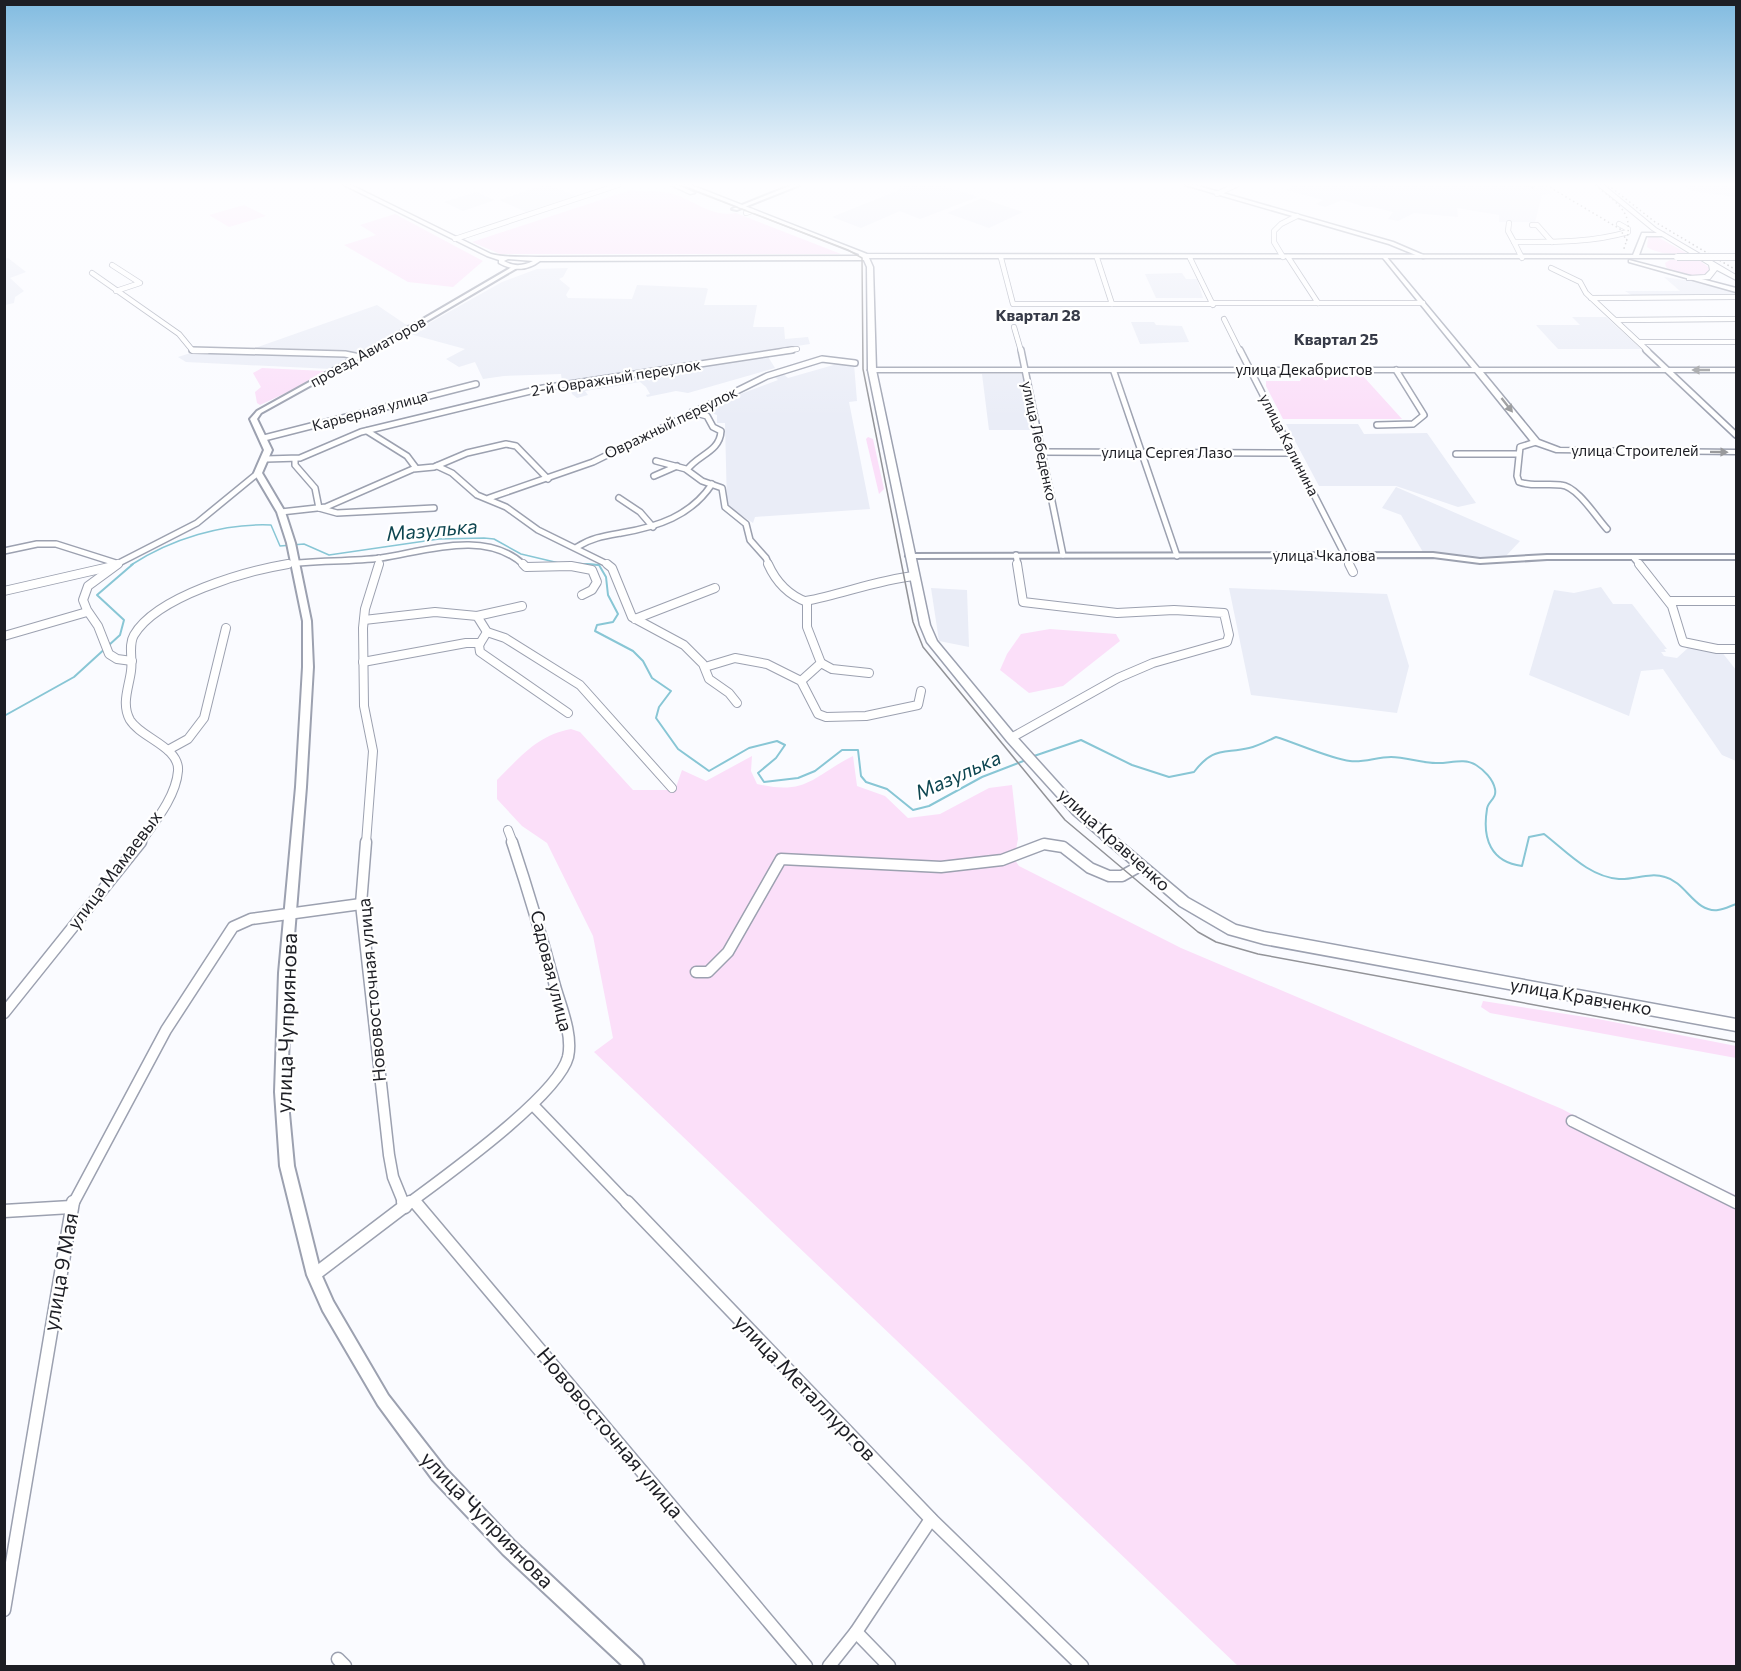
<svg xmlns="http://www.w3.org/2000/svg" width="1741" height="1671" viewBox="0 0 1741 1671" font-family="Commissioner,sans-serif">
  <rect width="100%" height="100%" fill="#fafbff"/>
  <!-- built -->
  <g fill="#eaedf7">
    <path d="M544,185H550L575,196L526,212L499,200Z"/>
    <path d="M900,185H942L978,197L920,219L900,211L861,228L832,217L899,190Z"/>
    <path d="M1294,185H1542L1552,193L1542,195L1535,222H1499V215L1457,208L1458,217L1414,213L1398,221L1388,219L1393,212L1373,207H1365L1343,200L1325,207L1316,204L1323,200L1286,190Z"/>
    <path d="M1684,185H1736V197L1692,191Z"/>
    <path d="M476,192L495,200L463,211L444,202Z"/>
    <path d="M982,198L993,202L1023,212L989,228L947,213Z"/>
    <path d="M8,258L26,272L10,278L24,291L15,297L14,303L5,305V259Z"/>
    <path d="M568,268L563,277L559,279L570,288L566,295L568,298L632,299L637,285L706,288L708,289L704,305H757L753,327H784L785,339L808,337L810,344L562,382L561,374L504,376L483,379L475,362L459,367L446,359L465,349L410,334L502,282L537,269Z"/>
    <path d="M1182,273L1186,279H1197L1203,298H1156L1145,274Z"/>
    <path d="M1664,277L1691,281L1736,292V296H1633L1625,291H1680Z"/>
    <path d="M377,305L405,324L411,325L331,369L186,362L178,357L206,348H255Z"/>
    <path d="M1572,317H1606L1641,349H1558L1536,325H1580Z"/>
    <path d="M1131,322H1154L1156,325L1182,326L1189,342L1140,344Z"/>
    <path d="M767,355L775,368L688,393L676,391L647,397L646,395L650,394L646,387L640,382L585,391L588,395L577,398L572,394L569,386Z"/>
    <path d="M837,364H854L857,401L849,402L850,407L870,509L755,517L753,523L727,506L725,423H717V415L711,413V405L778,380L774,376L782,373L788,378Z"/>
    <path d="M982,374H1022L1032,430H989Z"/>
    <path d="M1286,424H1358L1364,434L1427,433L1476,503L1458,507L1396,486H1319Z"/>
    <path d="M1396,487L1520,541L1504,558H1472L1456,554L1423,552L1401,515L1382,508Z"/>
    <path d="M1601,587L1613,604H1632L1667,649H1664L1666,652H1661L1664,656L1677,658L1688,648L1721,651L1736,670V761L1722,755L1663,669L1641,671L1629,716L1529,675L1554,590L1574,593Z"/>
    <path d="M931,588L967,590L969,647L939,641Z"/>
    <path d="M1229,588L1387,594L1409,666L1397,713L1251,695Z"/>
  </g>
  <!-- green -->
  <g fill="#fbdff9">
    <path d="M631,190C643,193 653,190 664,192C689,195 708,218 736,213L841,254H500L472,242Z"/>
    <path d="M244,205L266,216L229,227L209,215Z"/>
    <path d="M395,214L483,261L453,287L408,282L344,245L376,235L360,225Z"/>
    <path d="M1656,236L1688,254C1674,254 1660,255 1647,247L1648,237Z"/>
    <path d="M1670,260H1699L1712,270C1698,280 1681,277 1666,267L1665,263Z"/>
    <path d="M262,368L324,371L326,374L260,405L257,403L255,392L261,387L253,373Z"/>
    <path d="M1303,376H1363L1402,419H1283L1266,386V381H1300Z"/>
    <path d="M868,437L873,439L884,489L879,494L866,439Z"/>
    <path d="M1050,629L1116,634L1120,641L1063,686L1029,693L1000,670L1007,654L1021,634Z"/>
    <path d="M571,729L580,732L633,790H675L682,770L706,781L752,756L751,771L757,784C807,796 813,776 853,756L857,786L885,796L908,818L940,814L989,788L1012,785L1018,839L1014,859L1019,866L1181,948L1562,1109L1668,1165L1736,1195V1666H1238L594,1052L613,1038L593,936L547,843L522,826L497,799V780C520,757 538,735 571,729Z"/>
    <path d="M1483,1001L1598,1019L1736,1046V1058L1490,1013L1481,1007Z"/>
  </g>
  <g fill="none" stroke-linecap="round" stroke-linejoin="round">
    <!-- stream-far1 -->
    <g stroke="#88c6d5" stroke-width="1.5">
      <path d="M574,563L599,565"/>
      <path d="M131,565C171,539 223,523 271,525L280,546L304,544L329,555L439,539L484,538L494,539L521,554L559,563"/>
    </g>
    <!-- stream -->
    <g stroke="#88c6d5" stroke-width="2">
      <path d="M586,564L599,565L606,577L608,595L618,614L613,622L597,625L595,631L633,651L643,661L652,678L671,691L659,707L656,718L678,749L709,771L749,748L777,741L785,745L776,758L758,773L764,782L798,778L815,771L842,750H858L861,776L866,782L887,789L913,810L929,806L982,777L1026,760"/>
      <path d="M4,716L74,677L120,635L124,620L97,595L133,564"/>
      <path d="M1034,756L1081,740L1132,765L1169,777L1194,772C1213,747 1222,754 1249,748C1258,746 1267,741 1276,737C1296,743 1331,759 1350,761C1363,763 1377,757 1391,757C1406,757 1421,763 1436,763C1448,764 1464,757 1476,765C1484,770 1493,779 1495,789C1497,799 1488,801 1487,809C1482,839 1491,862 1522,866L1529,837L1544,834C1566,851 1589,877 1619,879C1634,880 1650,872 1665,877C1686,882 1695,913 1718,910C1725,909 1730,906 1736,904"/>
    </g>
    <!-- minor-far4 casing -->
    <g stroke="#9ca1b0" stroke-width="6">
      <g id="minor-far4">
        <path d="M1217,194L1236,185"/>
        <path d="M746,213L752,211"/>
        <path d="M1509,223L1508,231L1514,242"/>
        <path d="M1532,225H1537L1552,242"/>
        <path d="M455,239L618,185"/>
        <path d="M1283,257L1274,242V231L1281,224L1297,216"/>
        <path d="M1288,257L1318,303"/>
        <path d="M1001,258L1013,304H1213"/>
        <path d="M1097,258L1112,304"/>
        <path d="M1190,258L1213,305"/>
        <path d="M1522,258L1514,242C1553,242 1590,243 1628,232V229L1619,224"/>
        <path d="M112,265L140,283L116,291"/>
        <path d="M1551,268L1580,282L1586,293L1648,351"/>
        <path d="M92,273L179,334L193,351H208"/>
        <path d="M1591,298L1736,297"/>
        <path d="M1212,303H1423"/>
        <path d="M1224,319L1240,351"/>
        <path d="M1616,320L1736,319"/>
        <path d="M1014,327L1021,351"/>
        <path d="M1640,342H1736"/>
        <path d="M782,351L797,349"/>
      </g>
    </g>
    <!-- minor-far3 casing -->
    <g stroke="#9ca1b0" stroke-width="8">
      <g id="minor-far3">
        <path d="M192,350L345,354L360,357"/>
        <path d="M1021,350L1063,555"/>
        <path d="M1240,350L1350,565"/>
        <path d="M1646,350L1736,435"/>
        <path d="M1114,372L1177,556"/>
        <path d="M692,412L707,416L713,427L721,431C720,452 697,455 687,470L702,481L722,488L725,507L746,524L750,540L766,558L769,565"/>
        <path d="M1377,425L1413,424L1424,415L1396,370"/>
        <path d="M367,431L407,456L416,468"/>
        <path d="M264,438L476,384"/>
        <path d="M1536,442L1520,447L1517,476L1519,482C1533,487 1546,483 1561,485C1577,486 1596,517 1607,529"/>
        <path d="M1042,452L1293,453"/>
        <path d="M1456,454H1518"/>
        <path d="M266,459L300,458L361,432L543,388L792,350"/>
        <path d="M295,459V465L315,488L319,508"/>
        <path d="M656,461L686,469"/>
        <path d="M437,466L452,473L477,495L506,507L538,530L609,565"/>
        <path d="M654,476L677,466"/>
        <path d="M489,498L593,462L767,376L822,359L855,363"/>
        <path d="M619,498L640,512L653,527"/>
        <path d="M319,508L337,513L434,508"/>
        <path d="M281,512L326,507L413,469L434,467L467,453L506,444L516,446L548,479"/>
        <path d="M577,547C591,538 604,536 621,533C657,527 691,516 712,484"/>
        <path d="M4,551L37,544H56L119,564"/>
        <path d="M1016,555L1018,565"/>
        <path d="M379,558V565"/>
        <path d="M1634,558L1640,565"/>
        <path d="M115,565L197,523L258,473"/>
        <path d="M279,565C313,560 348,562 381,558C426,551 486,529 524,565"/>
      </g>
    </g>
    <!-- minor-far2 casing -->
    <g stroke="#9ca1b0" stroke-width="10">
      <g id="minor-far2">
        <path d="M118,564L88,586L83,600L87,610L98,626L109,654L117,659L132,661"/>
        <path d="M523,564L526,567L571,566L592,570L597,582L592,590L582,595"/>
        <path d="M607,564L612,568L632,617L684,645L703,664L709,679L729,693L737,703"/>
        <path d="M768,564C776,582 788,595 807,602V627L821,663L801,681"/>
        <path d="M1349,564L1353,572"/>
        <path d="M1639,564L1672,606L1683,642L1717,649H1736"/>
        <path d="M4,591L109,567"/>
        <path d="M806,601C843,594 877,580 914,576"/>
        <path d="M1671,601H1736"/>
        <path d="M477,616L522,606"/>
        <path d="M635,619L715,588"/>
        <path d="M364,620L435,612L477,616L487,632L505,638L580,685L672,788"/>
        <path d="M487,632L479,645L480,652L568,713"/>
        <path d="M4,636L87,612"/>
        <path d="M363,662L466,643H480"/>
        <path d="M821,663L832,669L869,673"/>
        <path d="M705,667L735,658L767,664L801,681L818,714L826,717L866,716L918,705L921,691"/>
        <path d="M1011,738L1118,678L1153,663L1227,642L1229,635L1224,613L1174,610L1117,613L1023,602L1017,564"/>
        <path d="M168,750L188,739L204,718L226,628"/>
        <path d="M508,830L513,843"/>
        <path d="M140,843C154,823 176,797 178,771C180,747 141,738 130,720C121,704 129,687 131,671C133,659 128,645 134,635C157,596 246,571 288,564"/>
        <path d="M366,843L373,751L364,706L363,628L365,609L379,564"/>
      </g>
    </g>
    <!-- minor-far1 casing -->
    <g stroke="#9ca1b0" stroke-width="13">
      <g id="minor-far1">
        <path d="M366,842L361,904L389,1155L393,1177L404,1204"/>
        <path d="M696,972H708L728,952L781,859L941,867L1002,860L1044,844L1063,847L1090,868L1109,876H1122L1140,866"/>
        <path d="M4,1013L141,842"/>
        <path d="M533,1105L628,1204"/>
        <path d="M1572,1121L1736,1203"/>
        <path d="M414,1201L416,1204"/>
        <path d="M73,1204L166,1030L233,927L251,919L361,904"/>
        <path d="M408,1204C444,1177 558,1096 568,1057C573,1035 561,1007 555,986C542,937 528,890 512,842"/>
      </g>
    </g>
    <!-- minor casing -->
    <g stroke="#9ca1b0" stroke-width="15">
      <g id="minor">
        <path d="M403,1202L405,1207"/>
        <path d="M415,1202L806,1666"/>
        <path d="M627,1202L931,1519L1082,1666"/>
        <path d="M4,1211L71,1207"/>
        <path d="M314,1275L410,1202"/>
        <path d="M4,1610L73,1202"/>
        <path d="M856,1632L889,1666"/>
        <path d="M338,1659L345,1666"/>
        <path d="M829,1666L856,1632L931,1519"/>
      </g>
    </g>
    <!-- tertiary casing -->
    <g stroke="#9ca1b0" stroke-width="4">
      <g id="tertiary">
        <path d="M792,185H800L737,210L732,209Z"/>
        <path d="M512,267L517,268L427,321L261,413L257,419L272,450L262,473L285,512L295,543L311,621L313,667L306,787L291,973L287,1092L294,1166L321,1274L333,1301L388,1395L445,1468L515,1542L641,1660L644,1666H623L503,1554L433,1480L378,1405L323,1311L307,1275L280,1166L275,1092L279,973L296,787L303,667V621L287,543L277,512L254,473L264,450L250,419L257,411L423,319Z"/>
        <path d="M1433,553L1480,559L1547,555H1736V559H1547L1480,563L1433,557L910,558L906,556L910,554Z"/>
      </g>
    </g>
    <!-- secondary casing -->
    <g stroke="#9ca1b0" stroke-width="3">
      <g id="secondary">
        <path d="M344,185H351L491,254C505,258 523,256 538,257L865,256L868,258L865,260L540,261C527,271 513,271 499,263V260L487,256ZM508,259L533,261C523,266 514,267 504,261Z"/>
        <path d="M1185,185H1195L1393,242L1428,257L1423,258L1389,244Z"/>
        <path d="M1385,255L1479,368H1736V372H1483L1539,440L1560,448L1736,450V454L1556,452L1533,444L1475,372H872L868,370L872,368H1472L1383,258V256Z"/>
      </g>
    </g>
    <!-- primary casing -->
    <g stroke="#9ca1b0" stroke-width="3">
      <g id="primary">
        <path d="M671,185H679L695,193L690,194Z"/>
        <path d="M683,185H691L867,254L1633,255L1642,233H1664L1662,236H1646L1639,255H1677L1680,257L1679,258H869L873,267L876,370L930,625L937,641L1015,735L1081,808L1188,898L1236,925L1264,932L1736,1019V1031L1264,944L1228,934L1180,906L1073,814L1007,741L927,642L920,625L868,370L867,267L863,258L858,257L859,254Z"/>
        <path d="M1629,260L1736,288V292L1629,262Z"/>
      </g>
    </g>
    <!-- trunk casing -->
    <g stroke="#9ca1b0" stroke-width="2">
      <path id="trunk" d="M1597,185H1604L1656,228L1736,275V280L1717,270L1710,279L1687,280V276L1705,275L1710,270L1709,265L1652,230Z"/>
    </g>
    <!-- minor-far4 -->
    <use href="#minor-far4" stroke="#fff" stroke-width="4.5"/>
    <!-- minor-far3 -->
    <use href="#minor-far3" stroke="#fff" stroke-width="5"/>
    <!-- minor-far2 -->
    <use href="#minor-far2" stroke="#fff" stroke-width="8"/>
    <!-- minor-far1 -->
    <use href="#minor-far1" stroke="#fff" stroke-width="10"/>
    <!-- minor -->
    <use href="#minor" stroke="#fff" stroke-width="12"/>
    <!-- tertiary -->
    <use href="#tertiary" fill="#fff" fill-rule="evenodd"/>
    <!-- secondary -->
    <use href="#secondary" fill="#fff" fill-rule="evenodd"/>
    <!-- primary -->
    <use href="#primary" fill="#fff" fill-rule="evenodd"/>
    <!-- trunk -->
    <use href="#trunk" fill="#fff" fill-rule="evenodd"/>
    <!-- tram -->
    <path stroke="#929398" stroke-width="1.5" d="M679,185L848,250L862,258L863,369L913,622L923,647L1065,820L1198,932L1216,942L1258,954L1736,1042"/>
    <!-- rail -->
    <g stroke="#929398" stroke-width="1.5" stroke-dasharray="1.5 3" stroke-linecap="butt">
      <path d="M1528,185L1533,188"/>
      <path d="M1546,185L1620,229L1627,241"/>
      <path d="M1595,185C1622,207 1637,215 1623,251"/>
      <path d="M1608,185L1655,222L1736,270"/>
    </g>
    <!-- primary-bridge casing -->
    <g stroke="#9ca1b0" stroke-width="8" stroke-linecap="butt">
      <path id="primary-bridge" d="M1677,257H1736"/>
    </g>
    <!-- primary-bridge -->
    <use href="#primary-bridge" stroke="#fff" stroke-width="6"/>
  </g>
  <!-- one-way arrows -->
  <defs><path id="oneway-solid" d="M-6-.8H1V-3.2L6.5 0L1 3.2V.8H-6Z" transform="scale(1.5)"/></defs>
  <g fill="#999a9c">
    <use href="#oneway-solid" transform="translate(1701 370) rotate(-180)"/>
    <use href="#oneway-solid" transform="translate(1507 405) rotate(52)"/>
    <use href="#oneway-solid" transform="translate(1719 452) rotate(1)"/>
  </g>
  <!-- sky -->
  <linearGradient id="sky" x2="0" y2="1"><stop stop-color="#81bbe0"/><stop offset="0.44" stop-color="#fdfdff"/><stop offset="1" stop-color="#fdfdff" stop-opacity="0"/></linearGradient>
  <rect width="1741" height="419" fill="url(#sky)"/>
  <g text-anchor="middle" stroke-width="4.5" stroke-linejoin="round" paint-order="stroke">
    <!-- far-street labels -->
    <g font-size="15" fill="#1d1e24" stroke="#fff">
      <text transform="translate(368 352) rotate(-29)" y="5">проезд Авиаторов</text>
      <text x="1304" y="375">улица Декабристов</text>
      <text transform="translate(616 378) rotate(-9)" y="5">2-й Овражный переулок</text>
      <text transform="translate(370 411) rotate(-15)" y="5">Карьерная улица</text>
      <text transform="translate(671 423) rotate(-26)" y="5">Овражный переулок</text>
      <text transform="translate(1039 441) rotate(78)" y="5">улица Лебеденко</text>
      <text transform="translate(1289 445) rotate(63)" y="5">улица Калинина</text>
      <text x="1635" y="456">улица Строителей</text>
      <text x="1167" y="458">улица Сергея Лазо</text>
      <text x="1324" y="561">улица Чкалова</text>
    </g>
    <!-- far-neighbourhood labels -->
    <g font-size="16" font-weight="bold" fill="#373b48" stroke="#fff">
      <text x="1038" y="321">Квартал 28</text>
      <text x="1336" y="345">Квартал 25</text>
    </g>
    <!-- street labels -->
    <g font-size="18" fill="#1d1e24" stroke="#fff">
      <text transform="translate(1114 840) rotate(42)" y="6">улица Кравченко</text>
      <text transform="translate(115 870) rotate(-53)" y="6">улица Мамаевых</text>
      <text transform="translate(551 971) rotate(76)" y="6">Садовая улица</text>
      <text transform="translate(372 990) rotate(-95)" y="6">Нововосточная улица</text>
      <text transform="translate(1581 997) rotate(10)" y="6">улица Кравченко</text>
    </g>
    <!-- water labels -->
    <g font-size="20" font-style="italic" fill="#0d4550" stroke="#fff">
      <text transform="translate(432 530) rotate(-5)" y="7">Мазулька</text>
      <text transform="translate(958 775) rotate(-24)" y="7">Мазулька</text>
    </g>
    <!-- near-street labels -->
    <g font-size="21" fill="#1d1e24" stroke="#fff">
      <text transform="translate(287 1023) rotate(-88)" y="7">улица Чуприянова</text>
      <text transform="translate(61 1272) rotate(-80)" y="7">улица 9 Мая</text>
      <text transform="translate(805 1388) rotate(46)" y="7">улица Металлургов</text>
      <text transform="translate(610 1433) rotate(50)" y="7">Нововосточная улица</text>
      <text transform="translate(487 1520) rotate(46)" y="7">улица Чуприянова</text>
    </g>
  </g>
  <!-- border -->
  <rect width="1741" height="1671" fill="none" stroke="#1d1e24" stroke-width="12"/>
</svg>
